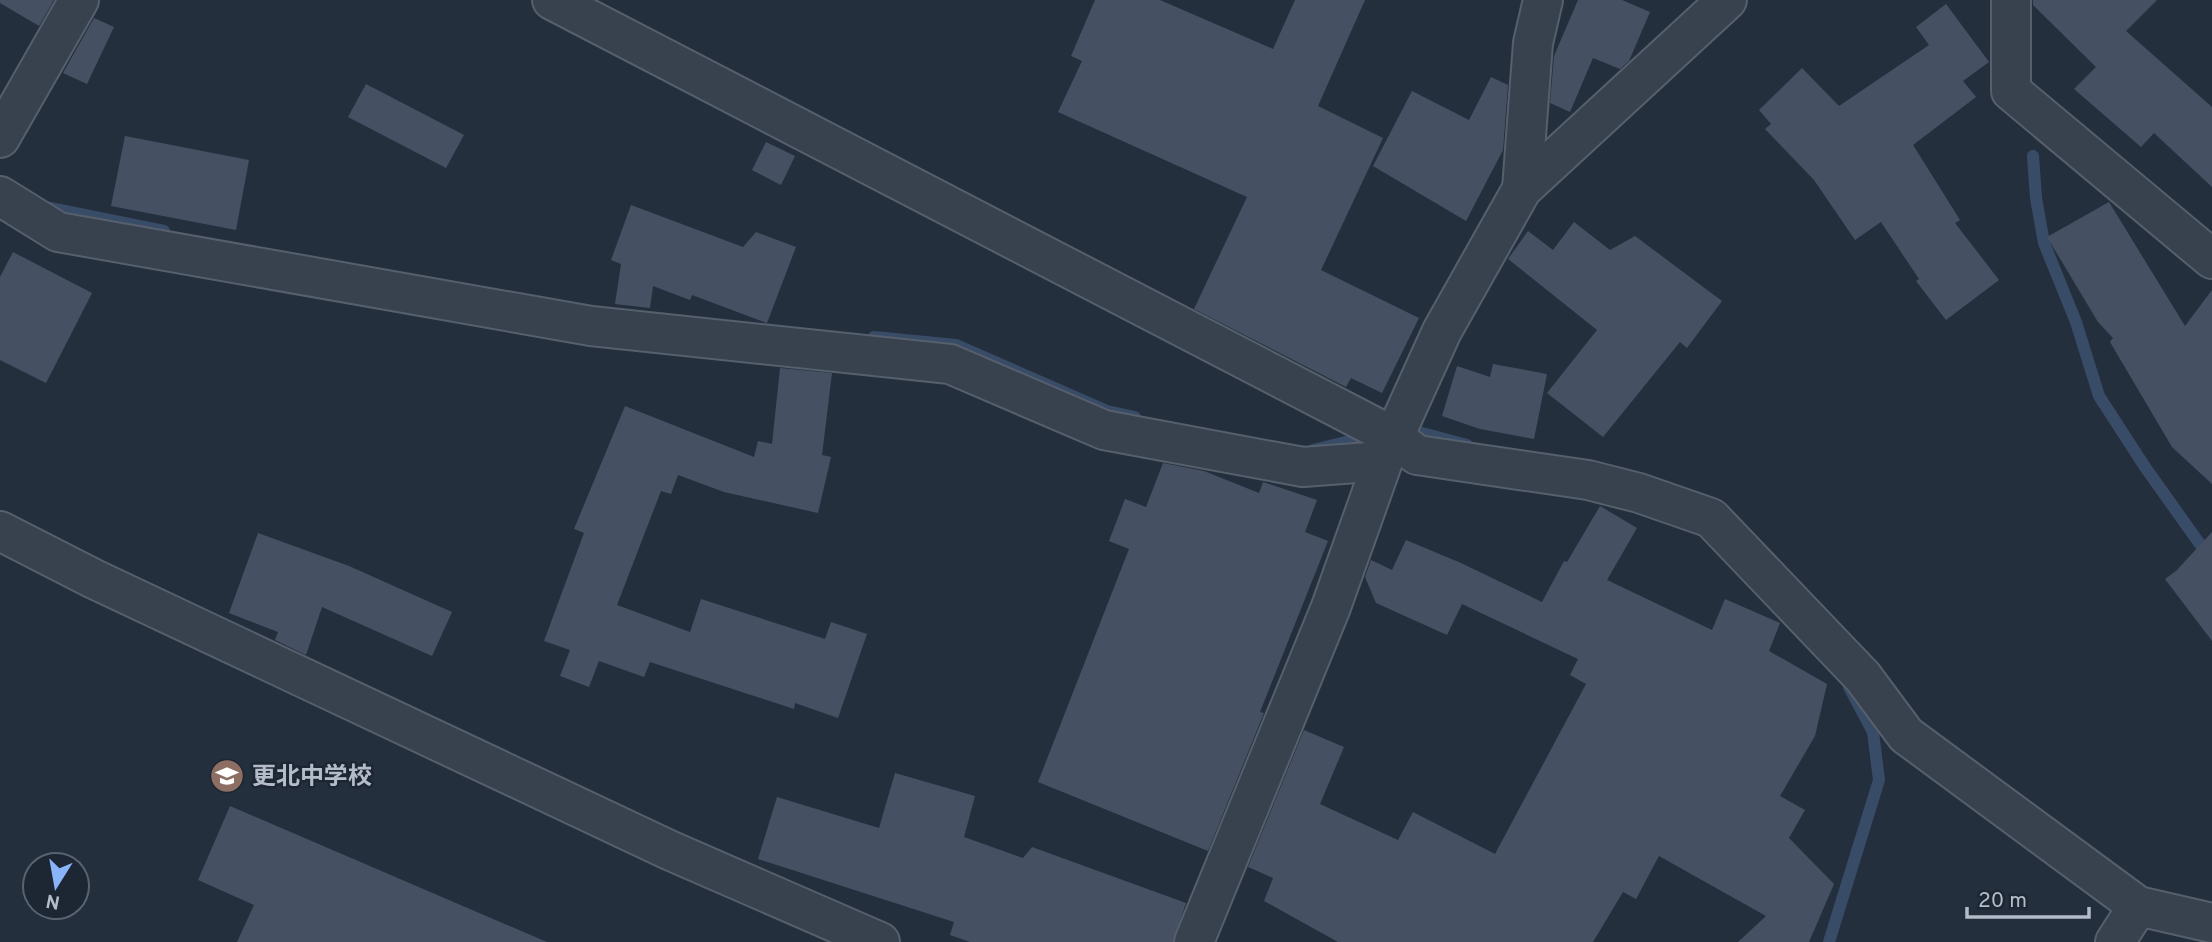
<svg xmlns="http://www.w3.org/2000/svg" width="2212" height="942" viewBox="0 0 2212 942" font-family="Overpass,'Noto Sans JP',sans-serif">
  <rect width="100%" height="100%" fill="#242f3e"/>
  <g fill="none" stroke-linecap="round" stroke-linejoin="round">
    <!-- stream -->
    <g stroke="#394c67" stroke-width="12">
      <path d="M2033,156L2036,198L2044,243L2076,322L2099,396L2145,467L2212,561"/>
      <path d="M45,207L164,231"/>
      <path d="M874,337L956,345L1107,411L1135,417"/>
      <path d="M1422,433L1467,445"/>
      <path d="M1313,450L1354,440"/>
      <path d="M1829,942L1879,780L1873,732L1849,687"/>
    </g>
  </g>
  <!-- building -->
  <g fill="#455162">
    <path d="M0,0H54L39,26L0,3Z"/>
    <path d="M1095,0H1160L1273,49L1295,0H1365L1318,106L1383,138L1321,270L1419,318L1382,393L1351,378L1346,387L1194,309L1247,197L1058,112L1082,61L1071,56Z"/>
    <path d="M1578,0H1622L1650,12L1629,61L1620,69L1593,58L1570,112L1550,103L1554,56Z"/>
    <path d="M2033,0H2157L2126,31L2212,107V187L2154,133L2141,147L2074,89L2096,67L2033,5Z"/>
    <path d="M1946,4L1989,62L1963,81L1976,97L1913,145L1960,220L1955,223L1999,280L1946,320L1916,281L1919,279L1881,222L1855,240L1814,180L1765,129L1771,124L1759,110L1802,68L1839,106L1929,45L1916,27Z"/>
    <path d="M94,18L114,27L87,84L63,73Z"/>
    <path d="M1491,77L1508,85L1503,150L1466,221L1373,166L1412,91L1469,120Z"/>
    <path d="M366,84L464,135L446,168L348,117Z"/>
    <path d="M125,136L249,160L236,230L111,206Z"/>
    <path d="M766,142L795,156L781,185L752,170Z"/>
    <path d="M2109,202L2185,326L2212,290V484L2172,447L2110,342L2113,338L2098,322L2047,237Z"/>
    <path d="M631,205L743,247L756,232L796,247L767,323L692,295L690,300L653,286L650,308L615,304L621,264L611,260Z"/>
    <path d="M1574,222L1610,250L1635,236L1722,301L1687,348L1680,342L1603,437L1547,393L1597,330L1508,259L1528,231L1553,250Z"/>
    <path d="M13,252L92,293L46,383L0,360V277Z"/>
    <path d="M1493,364L1547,374L1534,439L1480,429L1442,416L1457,366L1490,377Z"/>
    <path d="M780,368L832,373L822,455L831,457L818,513L724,492L678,475L671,494L661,491L617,605L690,632L701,599L825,639L831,622L867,634L838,718L795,703L794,709L650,662L644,677L599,661L589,687L560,676L570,650L544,641L584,533L574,529L625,406L754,457L758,441L772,444Z"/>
    <path d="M1163,463L1204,471L1259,493L1263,482L1317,500L1305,532L1328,541L1260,712L1264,713L1208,851L1038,782L1129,549L1109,541L1125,499L1146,507Z"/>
    <path d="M1600,506L1637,528L1607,580L1712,630L1725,599L1780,623L1769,651L1827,684L1815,736L1780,796L1805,810L1789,838L1834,884L1809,942H1738L1766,916L1659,856L1636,899L1623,892L1593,942H1338L1264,901L1273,878L1248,867L1304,730L1344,747L1320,804L1398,840L1413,812L1495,854L1586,684L1570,675L1578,659L1462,604L1447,635L1376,603L1365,577L1371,560L1392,570L1406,540L1461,563L1542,602L1564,561L1567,562Z"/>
    <path d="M2212,532V641L2165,579L2176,571Z"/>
    <path d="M258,533L349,566L452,612L432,656L322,607L306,655L275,640L278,632L229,613Z"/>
    <path d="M895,773L975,796L964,837L1023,858L1032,847L1186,903L1173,942H970L950,935L954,922L758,859L777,797L879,828Z"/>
    <path d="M230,806L547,942H237L254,905L198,880Z"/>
  </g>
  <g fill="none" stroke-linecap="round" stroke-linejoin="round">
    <!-- minor casing -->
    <g stroke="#565f6c" stroke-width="42">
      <g id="minor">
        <path d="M552,0L1394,437L1417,455L1588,480L1639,493L1711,518L1863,677L1906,735L2138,906L2212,923"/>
        <path d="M2011,0V91L2212,259"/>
        <path d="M0,138L79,0"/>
        <path d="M1522,189L1533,43L1543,0"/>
        <path d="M0,196L58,232L591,326L950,364L1104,430L1303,467L1383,461"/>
        <path d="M0,531L94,579L669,850L880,942"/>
        <path d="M2115,942L2138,906"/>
      </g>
    </g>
    <!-- tertiary casing -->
    <g stroke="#565f6c" stroke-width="42">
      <path id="tertiary" d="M1194,942L1331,607L1383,461L1442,331L1522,189L1727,0"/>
    </g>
    <!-- minor -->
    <use href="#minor" stroke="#38414e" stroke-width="38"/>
    <!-- tertiary -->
    <use href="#tertiary" stroke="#38414e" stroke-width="38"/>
  </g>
  <!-- icons -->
  <defs>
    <g id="school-disc" transform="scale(1.75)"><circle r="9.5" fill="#8d6e63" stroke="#1d2633"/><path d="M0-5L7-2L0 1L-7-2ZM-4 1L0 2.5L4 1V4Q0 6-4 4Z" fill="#fff"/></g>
  </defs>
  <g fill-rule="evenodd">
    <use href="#school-disc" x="227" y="776"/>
  </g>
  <g text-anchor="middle" stroke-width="5" stroke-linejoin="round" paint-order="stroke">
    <!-- poi labels -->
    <g font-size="24" font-weight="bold" fill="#b4bcc9" stroke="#1d2633" text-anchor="start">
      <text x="252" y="784">更北中学校</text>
    </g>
  </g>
  <!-- north arrow -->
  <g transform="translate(56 886) rotate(191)"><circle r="33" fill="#1d2633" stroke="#59626f" stroke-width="2"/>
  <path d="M0-5L12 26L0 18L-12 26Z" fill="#8ab4f8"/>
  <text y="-10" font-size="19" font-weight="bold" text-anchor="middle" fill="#b4bcc9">N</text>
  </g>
  <!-- scale -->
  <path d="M1967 907v10h122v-10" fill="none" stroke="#b4bcc9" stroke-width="3.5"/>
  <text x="1978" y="907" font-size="21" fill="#b4bcc9" stroke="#1d2633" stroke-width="5" paint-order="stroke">20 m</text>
</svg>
